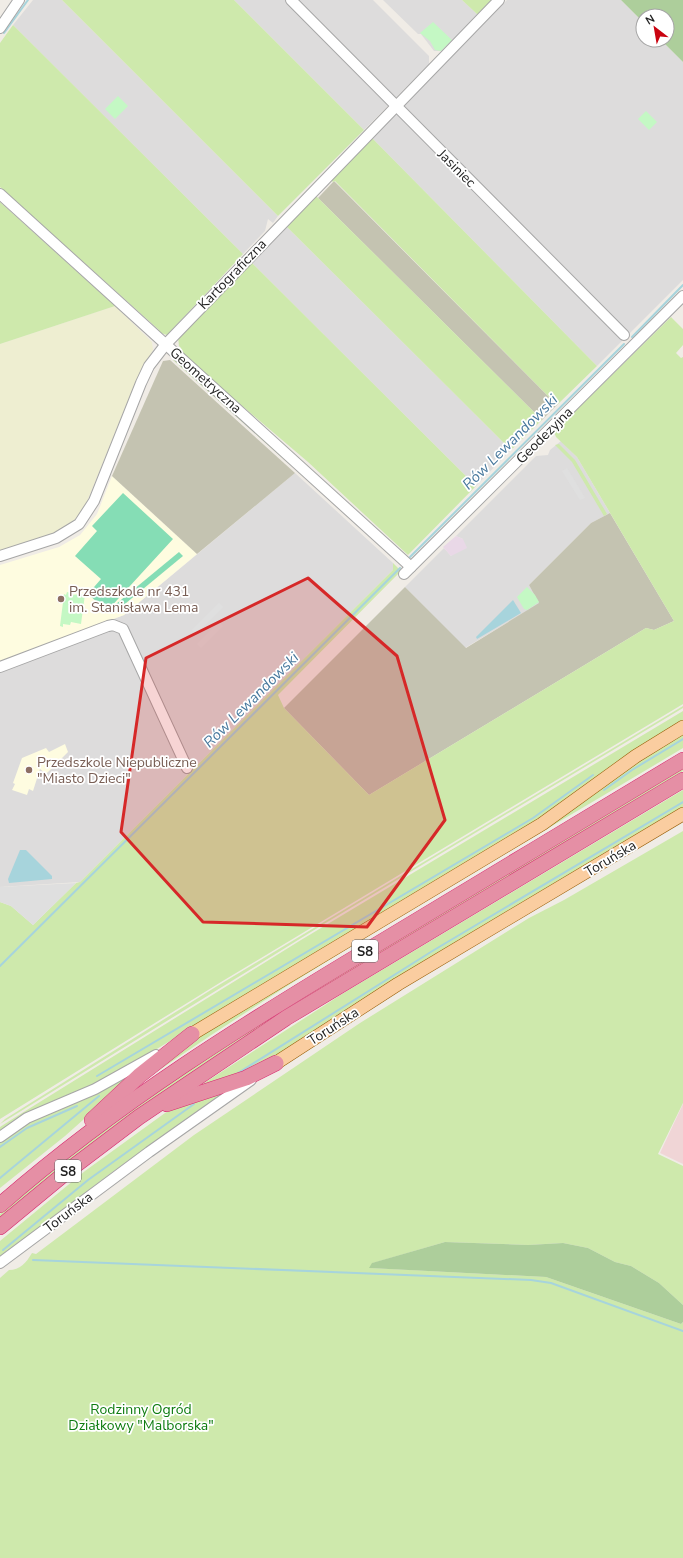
<svg xmlns="http://www.w3.org/2000/svg" width="683" height="1558" viewBox="0 0 683 1558" font-family="'Nunito Sans',sans-serif">
  <rect width="100%" height="100%" fill="#f0ece6"/>
  <!-- residential -->
  <g fill="#dddcdc">
    <path d="M33,0H62L278,216L273,223L268,219L265,231L243,254L13,25Z"/>
    <path d="M234,0H373L429,56V64L364,130Z"/>
    <path d="M383,0H462L478,15L441,51H434L421,34H418Z"/>
    <path d="M507,0H621L643,22V40H661L683,62V280L597,366L372,138Z"/>
    <path d="M286,226L511,450L476,486L251,262Z"/>
    <path d="M561,441L577,457L610,513L591,523L529,585L540,603L465,648L405,587L444,548L451,556L463,539L456,536L536,456L548,455L550,450Z"/>
    <path d="M295,473L393,563V570L80,882L0,887V662L124,615Z"/>
  </g>
  <!-- commercial -->
  <path fill="#f0d5d6" d="M683,1104V1164L660,1153Z"/>
  <!-- industrial -->
  <path fill="#e9d8e7" d="M456,536L463,539L467,548L451,556L443,547Z"/>
  <!-- education -->
  <g fill="#fefce0">
    <path d="M112,476L197,554L124,615L0,662V565L59,547L80,535L97,514Z"/>
    <path d="M65,744L68,752L46,774L40,769L33,791L29,789L27,795L12,790L15,784L13,783L22,758L46,748L49,752Z"/>
  </g>
  <!-- construction -->
  <g fill="#c4c3b1">
    <path d="M334,181L557,405L542,420L318,198Z"/>
    <path d="M170,360L295,473L197,554L112,476L163,361Z"/>
    <path d="M610,513L674,621L654,630L646,628L369,795L284,708L405,587L466,648L539,603L529,585L591,523Z"/>
  </g>
  <!-- farmland -->
  <path fill="#eeeed1" d="M115,306L152,342L153,350L136,381L84,509L73,522L58,532L0,551V344Z"/>
  <!-- grass -->
  <g fill="#cee9ac">
    <path d="M62,0H234L364,130L278,216Z"/>
    <path d="M462,0H492L478,15Z"/>
    <path d="M13,25L243,254L167,335L158,332L159,330L0,187V43Z"/>
    <path d="M372,138L597,366L557,405L335,181L333,182L331,180Z"/>
    <path d="M316,196L542,420L511,450L286,226Z"/>
    <path d="M0,202L115,306L0,344Z"/>
    <path d="M251,262L476,486L408,555L308,462L179,352L181,348L179,346L178,337Z"/>
    <path d="M671,317L683,329V345L676,353L681,358L683,357V704L221,982L0,1119V902L11,906L33,925L76,883L80,882L393,570V563L401,571L278,695L284,708L369,795L646,628L654,630L674,621L577,457L556,437L554,432Z"/>
    <path d="M174,357L297,468L288,463L173,360Z"/>
    <path d="M559,444L575,460L607,514L604,516L572,462L555,445Z"/>
    <path d="M683,706V708L319,927L0,1124L5,1119L214,988Z"/>
    <path d="M683,711V721L538,821L145,1056L98,1082L33,1110L0,1131V1127L14,1118L301,940Z"/>
    <path d="M683,733V748C495,861 302,969 122,1096L181,1048Z"/>
    <path d="M683,768V771L242,1038L117,1124L0,1217V1214L11,1204L89,1142L190,1069L283,1009Z"/>
    <path d="M683,790V810L269,1063L195,1089L342,994Z"/>
    <path d="M683,831V1103L658,1154L683,1166V1305L659,1283L631,1266L615,1262L588,1248L563,1243L528,1245L445,1242L373,1263L370,1268L546,1277L681,1324L683,1322V1558H0V1278L9,1270C20,1270 26,1263 32,1253L36,1254L194,1135L360,1023L529,918L564,900Z"/>
    <path d="M139,1070L65,1136L0,1188V1142L2,1141L35,1119Z"/>
    <path d="M228,1090L111,1173L0,1258V1241L85,1171L165,1113L179,1105Z"/>
  </g>
  <!-- forest -->
  <g fill="#adce9b">
    <path d="M621,0H683V62L661,40H667V16H643V22Z"/>
    <path d="M445,1242L528,1245L563,1243L588,1248L615,1262L631,1266L659,1283L683,1305V1322L681,1324L546,1277L369,1268L372,1263Z"/>
  </g>
  <!-- park -->
  <g fill="#c4f8c4">
    <path d="M433,22L452,40L441,51L435,50L430,41L420,33Z"/>
    <path d="M118,96L128,106L115,119L105,109Z"/>
    <path d="M646,111L657,122L649,130L638,119Z"/>
    <path d="M527,587L535,595L539,602L527,610L524,609L517,597Z"/>
    <path d="M67,592L71,593V595L85,594L81,624L71,622L70,625L63,624V627L60,626L64,594L66,595Z"/>
  </g>
  <!-- pitch -->
  <g fill="#85ddb5">
    <path d="M123,493L173,539L107,611L88,594L101,579L75,556L97,531L92,526Z"/>
    <path d="M179,552L183,556L120,608L116,604Z"/>
  </g>
  <!-- parking -->
  <g fill="#dfdfdf">
    <path d="M567,468L585,498L580,500L562,471Z"/>
    <path d="M219,603L223,607L196,634L192,630Z"/>
    <path d="M219,622L223,626L201,648L197,644Z"/>
    <path d="M76,883L33,925L11,906L0,902V887Z"/>
  </g>
  <!-- water -->
  <g fill="#a7d4dc">
    <path d="M513,600L521,613L477,639L476,637Z"/>
    <path d="M20,850H26L52,876V879L9,883L8,879Z"/>
  </g>
  <g fill="none" stroke-linecap="round" stroke-linejoin="round">
    <!-- stream -->
    <g stroke="#a7d4dc" stroke-width="2">
      <path d="M4,33L28,0"/>
      <path d="M632,337L683,285"/>
      <path d="M410,557L624,344"/>
      <path d="M604,790L632,770L683,739"/>
      <path d="M0,966L400,568"/>
      <path d="M238,1073L434,950L683,802"/>
      <path d="M97,1076L533,818L593,775"/>
      <path d="M0,1147L27,1128L77,1106"/>
      <path d="M0,1178L99,1096"/>
      <path d="M3,1250L88,1180L194,1104"/>
      <path d="M33,1260L531,1280L551,1283L683,1331"/>
    </g>
    <!-- minor casing -->
    <g stroke="#a6a6a6" stroke-width="12">
      <g id="minor">
        <path d="M291,0L624,335"/>
        <path d="M0,28L19,0"/>
        <path d="M0,194L411,567"/>
        <path d="M0,556L56,538L79,524L94,501L141,383L149,366L166,344L499,0"/>
        <path d="M404,574L683,296"/>
        <path d="M0,667L108,626L113,625L123,629L187,768"/>
        <path d="M0,1137L27,1118L95,1089L156,1055"/>
        <path d="M0,1263L149,1152L251,1080"/>
      </g>
    </g>
    <!-- major casing -->
    <g stroke="#975c03" stroke-width="14">
      <g id="major">
        <path d="M192,1034L542,824L636,756L683,727"/>
        <path d="M276,1063L398,984L683,814"/>
      </g>
    </g>
    <!-- highway casing -->
    <g stroke="#d82870" stroke-width="16">
      <g id="highway">
        <path d="M167,1104L246,1078L276,1063"/>
        <path d="M92,1120L139,1076L192,1034"/>
        <path d="M0,1205C116,1103 249,1021 381,942C482,881 582,821 683,760"/>
        <path d="M0,1227L69,1170L139,1117L286,1018L683,780"/>
      </g>
    </g>
    <!-- minor -->
    <use href="#minor" stroke="#fff" stroke-width="10"/>
    <!-- major -->
    <use href="#major" stroke="#facda0" stroke-width="13"/>
    <!-- highway -->
    <use href="#highway" stroke="#e58fa5" stroke-width="15"/>
  </g>
  <!-- marked area -->
  <path fill="#d62828" fill-opacity="0.2" stroke="#d62828" stroke-width="3" stroke-linejoin="round" d="M308,578L397,656L445,820L367,927L203,922L121,832L146,658Z"/>
  <!-- markers -->
  <g fill="#8d6e63" stroke="#fff" stroke-width="1.5">
    <circle cx="61" cy="599" r="4"/>
    <circle cx="29" cy="770" r="4"/>
  </g>
  <g text-anchor="middle" stroke-width="3.5" stroke-linejoin="round" paint-order="stroke">
    <!-- shield labels -->
    <g fill="#fff" stroke="#626262" stroke-width="1">
      <rect x="352" y="940" width="26" height="22" rx="3"/>
      <rect x="55" y="1160" width="26" height="22" rx="3"/>
    </g>
    <g font-size="13" font-weight="bold" fill="#1f1f1f">
      <text x="365" y="956">S8</text>
      <text x="68" y="1176">S8</text>
    </g>
    <!-- street labels -->
    <g font-size="14" fill="#1f1f1f" stroke="#fff">
      <text transform="translate(457 168) rotate(45)" y="5">Jasiniec</text>
      <text transform="translate(232 274) rotate(-46)" y="5">Kartograficzna</text>
      <text transform="translate(206 380) rotate(42)" y="5">Geometryczna</text>
      <text transform="translate(544 435) rotate(-45)" y="5">Geodezyjna</text>
      <text transform="translate(610 858) rotate(-31)" y="5">Toruńska</text>
      <text transform="translate(333 1026) rotate(-33)" y="5">Toruńska</text>
      <text transform="translate(68 1212) rotate(-37)" y="5">Toruńska</text>
    </g>
    <!-- education labels -->
    <g font-size="14" fill="#785e54" stroke="#fff" text-anchor="start">
      <text x="69" y="596">Przedszkole nr 431<tspan x="69" dy="16">im. Stanisława Lema</tspan></text>
      <text x="37" y="767">Przedszkole Niepubliczne<tspan x="37" dy="16">"Miasto Dzieci"</tspan></text>
    </g>
    <!-- park labels -->
    <g font-size="14" fill="#0e7c10" stroke="#fff">
      <text x="141" y="1414">Rodzinny Ogród<tspan x="141" dy="16">Działkowy "Malborska"</tspan></text>
    </g>
    <!-- water labels -->
    <g font-size="15" font-style="italic" fill="#47789d" stroke="#fff">
      <text transform="translate(510 442) rotate(-45)" y="5">Rów Lewandowski</text>
      <text transform="translate(251 700) rotate(-45)" y="5">Rów Lewandowski</text>
    </g>
  </g>
  <!-- north arrow -->
  <g transform="translate(655 28) rotate(329)"><circle r="19" fill="#ffffff" stroke="#a5a5a5"/>
  <path d="M0-3L7 15L0 10L-7 15Z" fill="#ca0411"/>
  <text y="-6" font-size="11" font-weight="bold" text-anchor="middle" fill="#1f1f1f">N</text>
  </g>
</svg>
